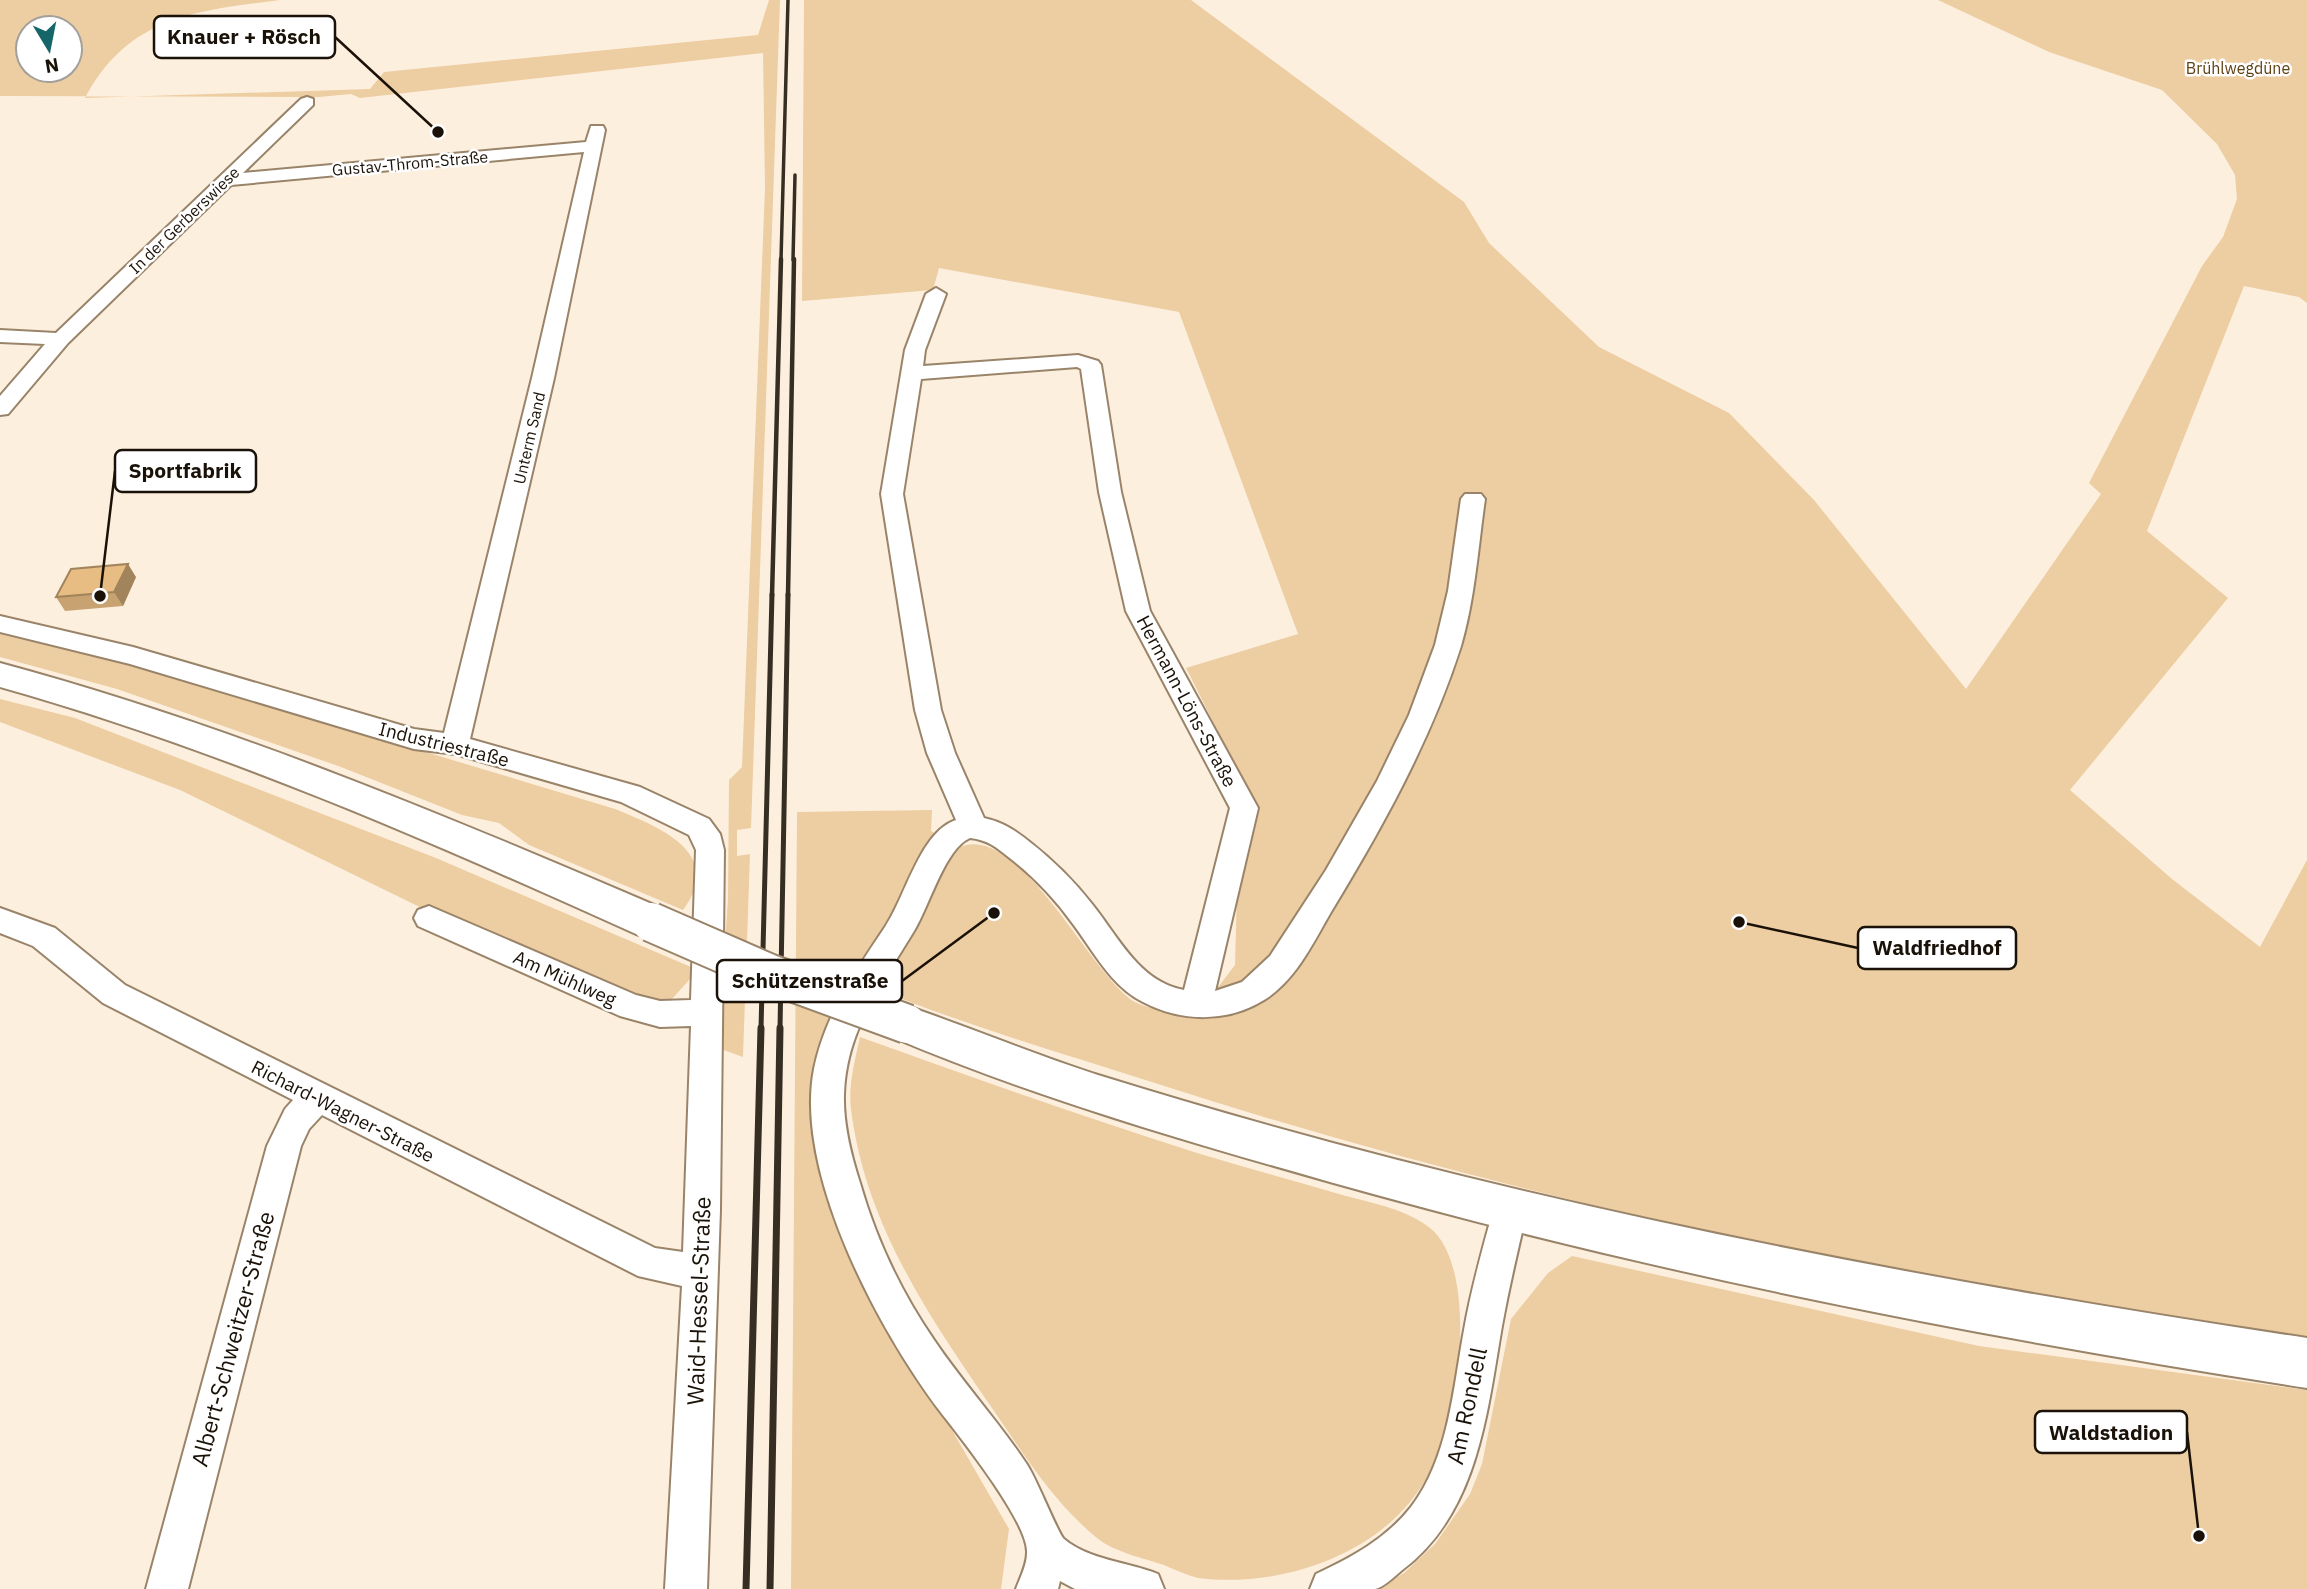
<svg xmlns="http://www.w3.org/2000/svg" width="2307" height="1589" viewBox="0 0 2307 1589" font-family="'IBM Plex Sans',sans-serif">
  <rect width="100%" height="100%" fill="#fdefde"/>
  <!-- green -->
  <g fill="#edcda2" fill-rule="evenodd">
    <path d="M0,0H280C196,11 129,16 85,98L370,89L384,72L758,35L769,0H780L751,828L737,830V856L750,854L743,1057L718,1048L728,899L729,780L742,767L765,188L763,53L360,98L351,94L319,97L0,96ZM28,28H70V70H28Z"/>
    <path d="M804,0H1191L1464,202L1489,243L1599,347L1729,413L1814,500L1966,689L2101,494L2089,483L2202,266L2223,237L2237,199L2235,175L2217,144L2162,90L2049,52L1938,0H2307V303L2299,297L2244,286L2147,531L2228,598L2070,790L2172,879L2260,947L2307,860V1343C1920,1282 1532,1205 1158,1084C1055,1051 950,1021 851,978L830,1025L813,1116L831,1209L893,1341L945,1418L1009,1529L1001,1589H791L797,812L932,810L931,831L958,848C1020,818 1093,982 1137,1003C1150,1010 1170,1010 1185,1013L1215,991L1235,965L1240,775L1186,668L1298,634L1179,312L939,268L933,290L802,301Z"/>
    <path d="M0,632L187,680L615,809C659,827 726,853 683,910L529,845L499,823L462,815L341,767L117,689L0,657Z"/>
    <path d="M0,699L75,718L436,858L698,970L664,1008L432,913L180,790L0,722Z"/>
    <path d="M860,1037C971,1077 1083,1117 1197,1153C1246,1168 1296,1181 1346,1196C1373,1203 1408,1210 1430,1228C1464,1255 1463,1335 1457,1375C1452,1408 1444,1440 1430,1471C1391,1551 1285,1589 1198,1578C1187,1575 1175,1570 1164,1565C1143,1558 1114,1552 1097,1538C1054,1503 1025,1456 994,1411C930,1318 865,1224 851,1109C848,1086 855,1060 860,1037Z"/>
    <path d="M1572,1256L1979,1346L2307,1390V1589H1377L1404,1573L1435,1544L1470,1494L1482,1464L1511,1319L1548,1273Z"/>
  </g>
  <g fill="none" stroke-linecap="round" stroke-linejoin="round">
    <!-- minor casing -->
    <g stroke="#998469" stroke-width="4">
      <g id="minor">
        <path d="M307,97L313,99V105L243,173L586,142L591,126H603L605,130L554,378L470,739L640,787L709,819L720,834L724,850L720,1210L707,1589H665L682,1286L638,1276L322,1115L309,1129L301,1146L188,1589H146L267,1146L285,1109L293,1100L103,1003L33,946L0,933V908L55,928L125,985L655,1248L683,1252L691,1026L660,1027L620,1016L418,926L414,918L418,910L429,906L636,995L660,1001L691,1000L696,850L689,835L621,802L455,754L414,749L130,664L0,632V616L133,647L414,729L444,733L532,378L584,152L231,185L68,343L8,414L0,415V396L45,344L0,342V330L56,333L301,99Z"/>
        <path d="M936,288L946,294L925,350L923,366L1078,355L1098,361L1101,365L1121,492L1150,611L1258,808L1215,991L1242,982L1270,956L1326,870L1377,781L1409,715L1435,645L1448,591L1461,499L1465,494H1481L1485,499C1478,548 1475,598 1461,646C1431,740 1382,828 1331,912C1313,943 1296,980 1264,1000C1227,1023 1181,1022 1143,1002C1111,986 1094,952 1073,924C1055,899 1034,877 1011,859C996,847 988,840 970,838C945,848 929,907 914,931C882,984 846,1030 844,1094C843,1124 851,1155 860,1183C876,1239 901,1292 934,1340C963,1383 998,1421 1026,1463C1036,1477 1058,1534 1064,1539C1089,1560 1128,1562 1158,1574L1164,1589H1075L1060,1581L1058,1589H1016C1020,1578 1027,1565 1027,1553C1029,1523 959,1436 939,1410C878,1329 794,1172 814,1069C825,1015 855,972 885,927C906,896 920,832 956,820L927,753L915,710L881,494L905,350L926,294ZM1077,367L1081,369L1099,492L1126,611L1230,808L1184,990C1139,982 1118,936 1092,904C1074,881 1054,861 1031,843C1016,831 1003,822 984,818L955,753L941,710L903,494L921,379Z"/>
        <path d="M1510,1195L1522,1200L1527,1211C1518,1249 1509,1287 1502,1326C1487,1413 1478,1514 1401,1571C1394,1577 1384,1587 1375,1589C1356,1589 1330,1589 1310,1589L1316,1574C1352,1557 1386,1539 1411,1507C1449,1457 1453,1389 1464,1330C1471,1290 1482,1250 1493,1211L1498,1200Z"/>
      </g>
    </g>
    <!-- secondary casing -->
    <g stroke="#998469" stroke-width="4">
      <g id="secondary">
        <path d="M0,663C230,725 447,816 666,910L672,922L666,934L651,938L636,934C428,840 220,749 0,687Z"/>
        <path d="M907,1006C971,1028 1033,1054 1098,1075C1492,1198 1899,1277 2307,1338V1388C1977,1337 1652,1273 1330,1182C1182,1140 1034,1097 892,1037L885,1024L892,1011Z"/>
      </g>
    </g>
    <!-- minor -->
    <use href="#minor" fill="#fff" fill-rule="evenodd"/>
    <!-- secondary -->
    <use href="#secondary" fill="#fff" fill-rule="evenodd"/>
    <!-- rail-far3 -->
    <g stroke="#372e23" stroke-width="3.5">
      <path d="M781,260L788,0"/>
      <path d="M793,260L795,175"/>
    </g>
    <!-- rail-far2 -->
    <g stroke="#372e23" stroke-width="4.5">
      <path d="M772,596L781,259"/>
      <path d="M788,596L794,259"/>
    </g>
    <!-- rail-far1 -->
    <g stroke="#372e23" stroke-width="5">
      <path d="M761,1029L772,594"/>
      <path d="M780,1029L788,594"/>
    </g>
    <!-- rail -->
    <g stroke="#372e23" stroke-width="7">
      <path d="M746,1589L761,1028"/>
      <path d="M770,1589L780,1028"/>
    </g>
    <!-- secondary-bridge casing -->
    <g stroke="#998469" stroke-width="42" stroke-linecap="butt">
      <path id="secondary-bridge" d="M651,922L768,973L907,1024"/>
    </g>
    <!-- secondary-bridge -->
    <use href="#secondary-bridge" stroke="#fff" stroke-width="38"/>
  </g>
  <!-- wall -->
  <path fill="#c8a371" d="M136,577L123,606L65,611L56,597Z"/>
  <!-- shaded-wall -->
  <path fill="#a2845c" d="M128,564L136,577L123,606L114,592Z"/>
  <!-- building -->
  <path fill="#e8bd83" stroke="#a2845c" stroke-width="2" d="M128,564L114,592L56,597L71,569Z"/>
  <g text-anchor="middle" stroke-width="5" stroke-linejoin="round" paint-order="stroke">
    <!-- far-park labels -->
    <g font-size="16" fill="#5e4114" stroke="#fff">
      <text x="2238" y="74">Brühlwegdüne</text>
    </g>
    <!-- far-street labels -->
    <g font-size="16" fill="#1a1208" stroke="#fff">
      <text transform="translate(410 163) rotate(-5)" y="6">Gustav-Throm-Straße</text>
      <text transform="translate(184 220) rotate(-44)" y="6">In der Gerberswiese</text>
      <text transform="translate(529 438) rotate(-77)" y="6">Unterm Sand</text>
    </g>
    <!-- street labels -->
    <g font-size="19" fill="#1a1208" stroke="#fff">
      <text transform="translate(1187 701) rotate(62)" y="7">Hermann-Löns-Straße</text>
      <text transform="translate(444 744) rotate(14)" y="7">Industriestraße</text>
      <text transform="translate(565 978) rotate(24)" y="7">Am Mühlweg</text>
      <text transform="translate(343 1111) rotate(27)" y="7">Richard-Wagner-Straße</text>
    </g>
    <!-- near-street labels -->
    <g font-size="23" fill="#1a1208" stroke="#fff">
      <text transform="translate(699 1301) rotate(-88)" y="8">Waid-Hessel-Straße</text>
      <text transform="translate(233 1339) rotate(-75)" y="8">Albert-Schweitzer-Straße</text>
      <text transform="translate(1467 1406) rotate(-78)" y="8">Am Rondell</text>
    </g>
  </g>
  <!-- callouts -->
  <path fill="none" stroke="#1a1208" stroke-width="2.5" d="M438 132L335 37M100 596L115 471M1739 922L1858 948M994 913L902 981M2199 1536L2187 1432"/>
  <g fill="#1a1208" stroke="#fff" stroke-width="2.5">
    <circle cx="438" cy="132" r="7"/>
    <circle cx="100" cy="596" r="7"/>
    <circle cx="1739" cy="922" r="7"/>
    <circle cx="994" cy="913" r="7"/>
    <circle cx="2199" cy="1536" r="7"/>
  </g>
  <g fill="#fff" stroke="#1a1208" stroke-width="2.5">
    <rect x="154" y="16" width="181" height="42" rx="7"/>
    <rect x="115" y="450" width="141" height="42" rx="7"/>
    <rect x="1858" y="927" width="158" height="42" rx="7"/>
    <rect x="717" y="960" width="185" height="42" rx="7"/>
    <rect x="2035" y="1411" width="152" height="42" rx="7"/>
  </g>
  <g font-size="21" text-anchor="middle" font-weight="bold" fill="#1a1208">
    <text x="244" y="44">Knauer + Rösch</text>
    <text x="185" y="478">Sportfabrik</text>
    <text x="1937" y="955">Waldfriedhof</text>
    <text x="810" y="988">Schützenstraße</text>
    <text x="2111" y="1440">Waldstadion</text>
  </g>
  <!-- north arrow -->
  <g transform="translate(49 49) rotate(170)"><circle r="33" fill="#ffffff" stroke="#a3a09c" stroke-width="2"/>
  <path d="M0-5L12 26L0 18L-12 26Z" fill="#166569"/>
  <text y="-10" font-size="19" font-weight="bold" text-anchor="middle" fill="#1a1208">N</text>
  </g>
</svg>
